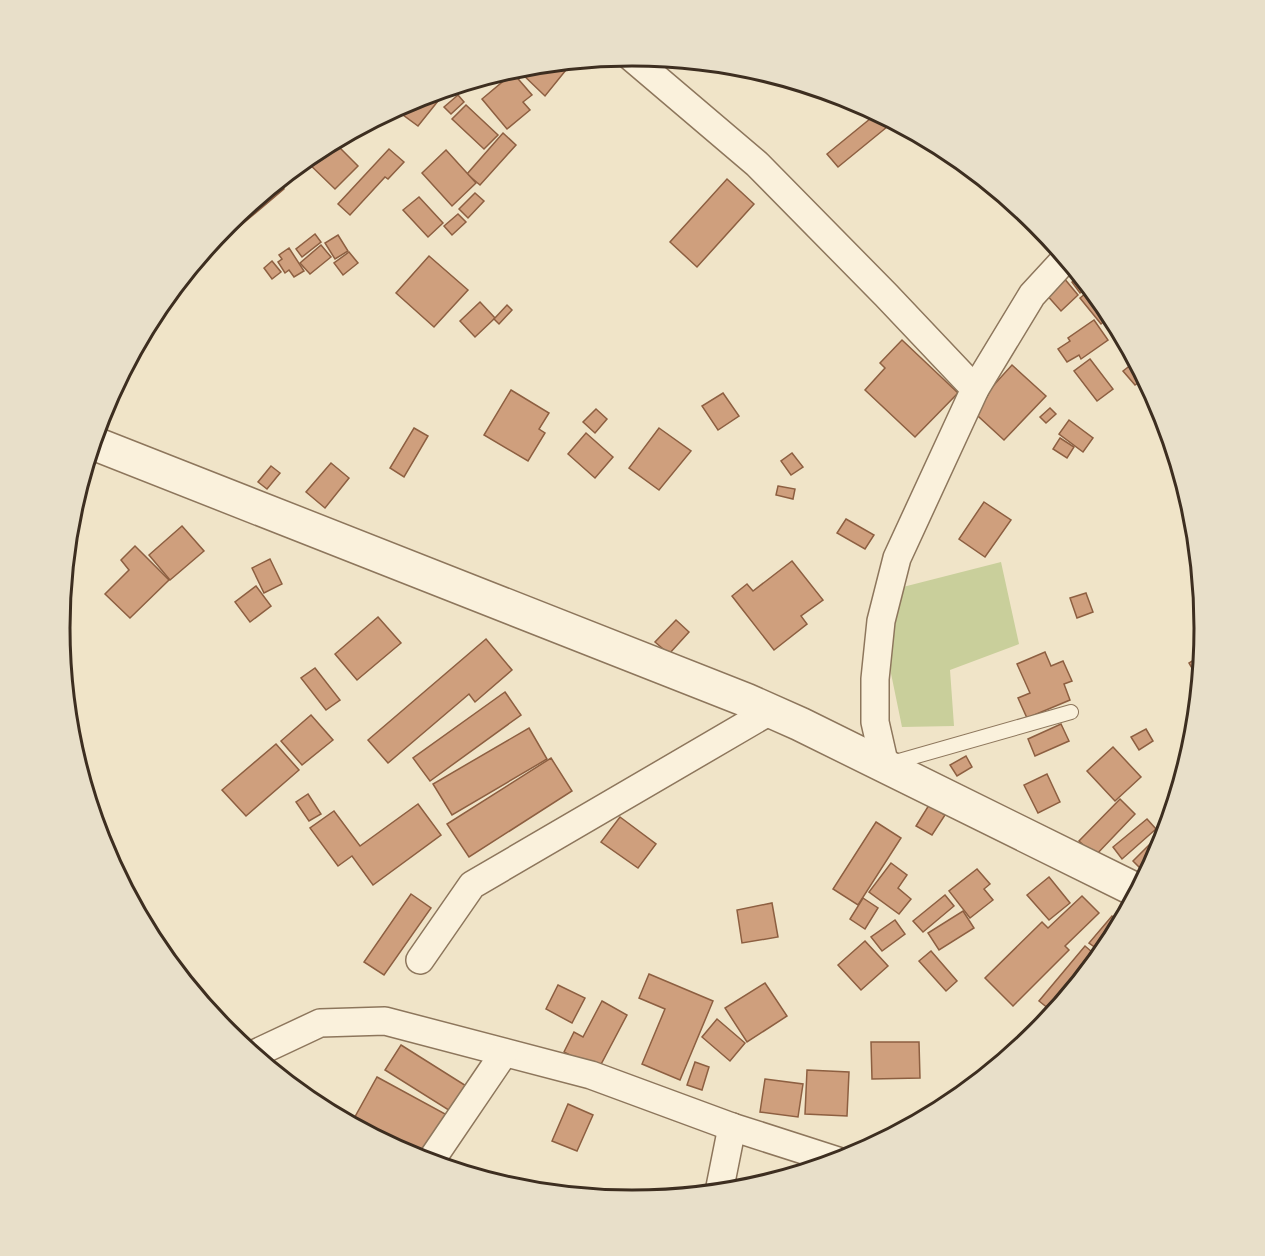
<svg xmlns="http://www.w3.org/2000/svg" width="1265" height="1256" viewBox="0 0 1265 1256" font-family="'Source Serif 4',serif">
  <rect width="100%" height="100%" fill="#f0e4c8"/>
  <!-- green -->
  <path fill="#c9cf9b" d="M1001,562L1019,644L950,670L954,726L902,727L887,654L899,588Z"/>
  <!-- building -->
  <g fill="#cf9f7d" stroke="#8d5f41" stroke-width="1.5">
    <path d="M567,62L570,65L545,96L517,69Z"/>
    <path d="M513,73L532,95L523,102L530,110L507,129L482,99Z"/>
    <path d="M437,92L442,96L418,126L395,109L414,99Z"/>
    <path d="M458,95L464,102L451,114L444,107Z"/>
    <path d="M466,105L498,135L484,149L452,119Z"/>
    <path d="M876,114L887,127L838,167L827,154Z"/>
    <path d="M503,133L516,145L480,185L467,174Z"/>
    <path d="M334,142L358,166L335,189L305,160Z"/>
    <path d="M389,149L404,162L388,179L385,177L350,215L338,204Z"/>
    <path d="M446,150L476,183L452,206L422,173Z"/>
    <path d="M727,179L754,204L697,267L670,242Z"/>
    <path d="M278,182L284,189L234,231L228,223Z"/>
    <path d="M475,193L484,201L468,218L459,209Z"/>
    <path d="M419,197L443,223L428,237L403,210Z"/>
    <path d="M458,214L466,222L452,235L444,226Z"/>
    <path d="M315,234L321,242L302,257L296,249Z"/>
    <path d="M338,235L348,251L335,259L325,243Z"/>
    <path d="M321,245L331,257L310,274L300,263Z"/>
    <path d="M289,248L304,271L294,277L289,270L285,273L278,262L282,259L279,255Z"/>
    <path d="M349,252L358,263L343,275L334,263Z"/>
    <path d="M429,256L468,290L434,327L396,293Z"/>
    <path d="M272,261L281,272L272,279L264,268Z"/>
    <path d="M1080,275L1089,286L1080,293L1072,282Z"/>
    <path d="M1063,277L1078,295L1061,311L1045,293Z"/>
    <path d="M1091,289L1111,315L1101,324L1080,298Z"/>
    <path d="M480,302L495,318L475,337L460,321Z"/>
    <path d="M507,305L512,310L499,324L494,319Z"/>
    <path d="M1094,320L1108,340L1081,359L1079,355L1067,362L1058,349L1070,341L1068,338Z"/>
    <path d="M902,340L958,393L915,437L865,390L885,368L880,363Z"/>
    <path d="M1090,359L1113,389L1097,401L1074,371Z"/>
    <path d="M1136,361L1145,378L1135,385L1123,371Z"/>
    <path d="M1012,365L1046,396L1004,440L966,405L993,386Z"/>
    <path d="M511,390L549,413L539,429L545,433L528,461L484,435Z"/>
    <path d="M723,393L739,416L718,430L702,406Z"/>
    <path d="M1050,408L1056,414L1046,423L1040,417Z"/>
    <path d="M596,409L607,419L595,433L583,422Z"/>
    <path d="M1069,420L1093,438L1083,452L1059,434Z"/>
    <path d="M414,428L428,436L404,477L390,468Z"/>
    <path d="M659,428L691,451L659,490L629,468Z"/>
    <path d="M586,433L613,457L595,478L568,454Z"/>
    <path d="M1060,438L1074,447L1067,458L1053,449Z"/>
    <path d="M792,453L803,467L791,475L781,461Z"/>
    <path d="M331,463L349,478L325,508L306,492Z"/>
    <path d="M271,466L280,473L267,489L258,482Z"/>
    <path d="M778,486L795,489L793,499L776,495Z"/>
    <path d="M984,502L1011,520L985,557L959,539Z"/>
    <path d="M846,519L874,535L865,549L837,533Z"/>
    <path d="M182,526L204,551L170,580L149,555Z"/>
    <path d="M135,546L169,580L130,618L105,594L129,570L121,560Z"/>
    <path d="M270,559L282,584L264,593L252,568Z"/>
    <path d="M792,561L823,600L801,616L807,624L774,650L732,596L747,584L753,591Z"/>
    <path d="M256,586L271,606L250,622L235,602Z"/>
    <path d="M1086,593L1093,612L1077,618L1070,598Z"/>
    <path d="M378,617L401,643L357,680L335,654Z"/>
    <path d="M676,620L689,632L669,654L655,642Z"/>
    <path d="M486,639L512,670L475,702L469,694L388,763L368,740Z"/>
    <path d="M1045,652L1051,666L1063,661L1072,681L1064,684L1070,700L1027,718L1018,698L1030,693L1017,664Z"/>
    <path d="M1202,655L1200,682L1189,663Z"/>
    <path d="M315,668L340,700L326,710L301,678Z"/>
    <path d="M505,692L521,715L430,781L413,758Z"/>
    <path d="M311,715L333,740L302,765L281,741Z"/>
    <path d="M1061,724L1069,741L1035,756L1028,739Z"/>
    <path d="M529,728L547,759L452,815L433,784Z"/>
    <path d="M1146,729L1153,741L1139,750L1131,737Z"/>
    <path d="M276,744L299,770L246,816L222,790Z"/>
    <path d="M1113,747L1141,777L1115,801L1087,771Z"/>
    <path d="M966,756L972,767L957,776L950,765Z"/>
    <path d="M551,758L572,791L469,857L447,824Z"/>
    <path d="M1047,774L1060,802L1038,813L1024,785Z"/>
    <path d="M308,794L321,814L309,821L296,802Z"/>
    <path d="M1120,799L1135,814L1095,856L1079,841Z"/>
    <path d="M418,804L441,835L373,885L352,856L338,866L310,828L334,811L360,846Z"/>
    <path d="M929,805L945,815L932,835L916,826Z"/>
    <path d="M620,817L656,844L638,868L601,842Z"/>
    <path d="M1147,819L1156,829L1122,859L1113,847Z"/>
    <path d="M876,822L901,838L858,905L833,889Z"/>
    <path d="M1155,839L1162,846L1147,875L1133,861Z"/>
    <path d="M891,863L907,875L898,888L911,899L899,914L869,892Z"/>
    <path d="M977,869L990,884L984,889L993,900L970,918L949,891Z"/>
    <path d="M1049,877L1070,903L1049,920L1027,895Z"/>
    <path d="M411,894L431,908L384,975L364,962Z"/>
    <path d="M945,895L954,906L923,932L913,921Z"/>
    <path d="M1082,896L1099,913L1065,946L1069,950L1013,1006L985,978L1042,922L1048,928Z"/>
    <path d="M863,898L878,908L865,929L850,919Z"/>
    <path d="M772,903L778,937L742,943L737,910Z"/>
    <path d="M963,911L974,928L939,950L928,933Z"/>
    <path d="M1112,916L1121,923L1103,953L1089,943Z"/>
    <path d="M895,920L905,934L882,951L871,937Z"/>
    <path d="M865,941L888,966L861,990L838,965Z"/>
    <path d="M1085,946L1099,958L1054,1013L1039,1001Z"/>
    <path d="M931,951L957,981L946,991L919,961Z"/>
    <path d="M649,974L713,1001L680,1080L642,1064L665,1009L639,998Z"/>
    <path d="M765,983L787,1016L747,1042L725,1008Z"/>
    <path d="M558,985L585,998L572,1023L546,1009Z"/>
    <path d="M602,1001L627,1015L598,1070L564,1052L574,1032L583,1037Z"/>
    <path d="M717,1019L745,1043L730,1061L702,1037Z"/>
    <path d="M871,1042H919L920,1078L872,1079Z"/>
    <path d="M401,1045L471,1089L455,1114L385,1070Z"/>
    <path d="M695,1062L709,1067L702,1090L687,1085Z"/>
    <path d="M807,1070L849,1072L847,1116L805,1114Z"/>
    <path d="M377,1077L447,1115L423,1160L351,1124Z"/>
    <path d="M765,1079L803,1084L798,1117L760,1112Z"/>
    <path d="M568,1104L593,1115L577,1151L552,1141Z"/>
  </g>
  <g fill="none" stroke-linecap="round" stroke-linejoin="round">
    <!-- service casing -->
    <g stroke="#8d765c" stroke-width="16">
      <path id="service" d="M892,763L1071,712"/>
    </g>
    <!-- minor casing -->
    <g stroke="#8d765c" stroke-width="30">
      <g id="minor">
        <path d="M630,56L757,164L886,295L975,389"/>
        <path d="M885,766L875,722V679L881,621L897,558L975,389L1032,295L1066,258"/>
        <path d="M420,960L472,885L770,711"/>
        <path d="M254,1054L320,1023L385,1021L591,1075L732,1127L838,1161"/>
        <path d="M430,1162L504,1053"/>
        <path d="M719,1192L732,1127"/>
      </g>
    </g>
    <!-- tertiary casing -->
    <g stroke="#8d765c" stroke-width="36">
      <path id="tertiary" d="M93,443L746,700L800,724L1138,891"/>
    </g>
    <!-- service -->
    <use href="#service" stroke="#faf1dc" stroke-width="14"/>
    <!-- minor -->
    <use href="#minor" stroke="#faf1dc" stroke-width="27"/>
    <!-- tertiary -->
    <use href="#tertiary" stroke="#faf1dc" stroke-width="33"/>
  </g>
  <!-- crop -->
  <path d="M0 0H1265V1256H0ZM70 628a562 562 0 1 1 1124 0a562 562 0 1 1-1124 0Z" fill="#e8dfc9" fill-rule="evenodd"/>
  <path fill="none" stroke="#3d2e20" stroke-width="3" d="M70 628a562 562 0 1 1 1124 0a562 562 0 1 1-1124 0Z"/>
</svg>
